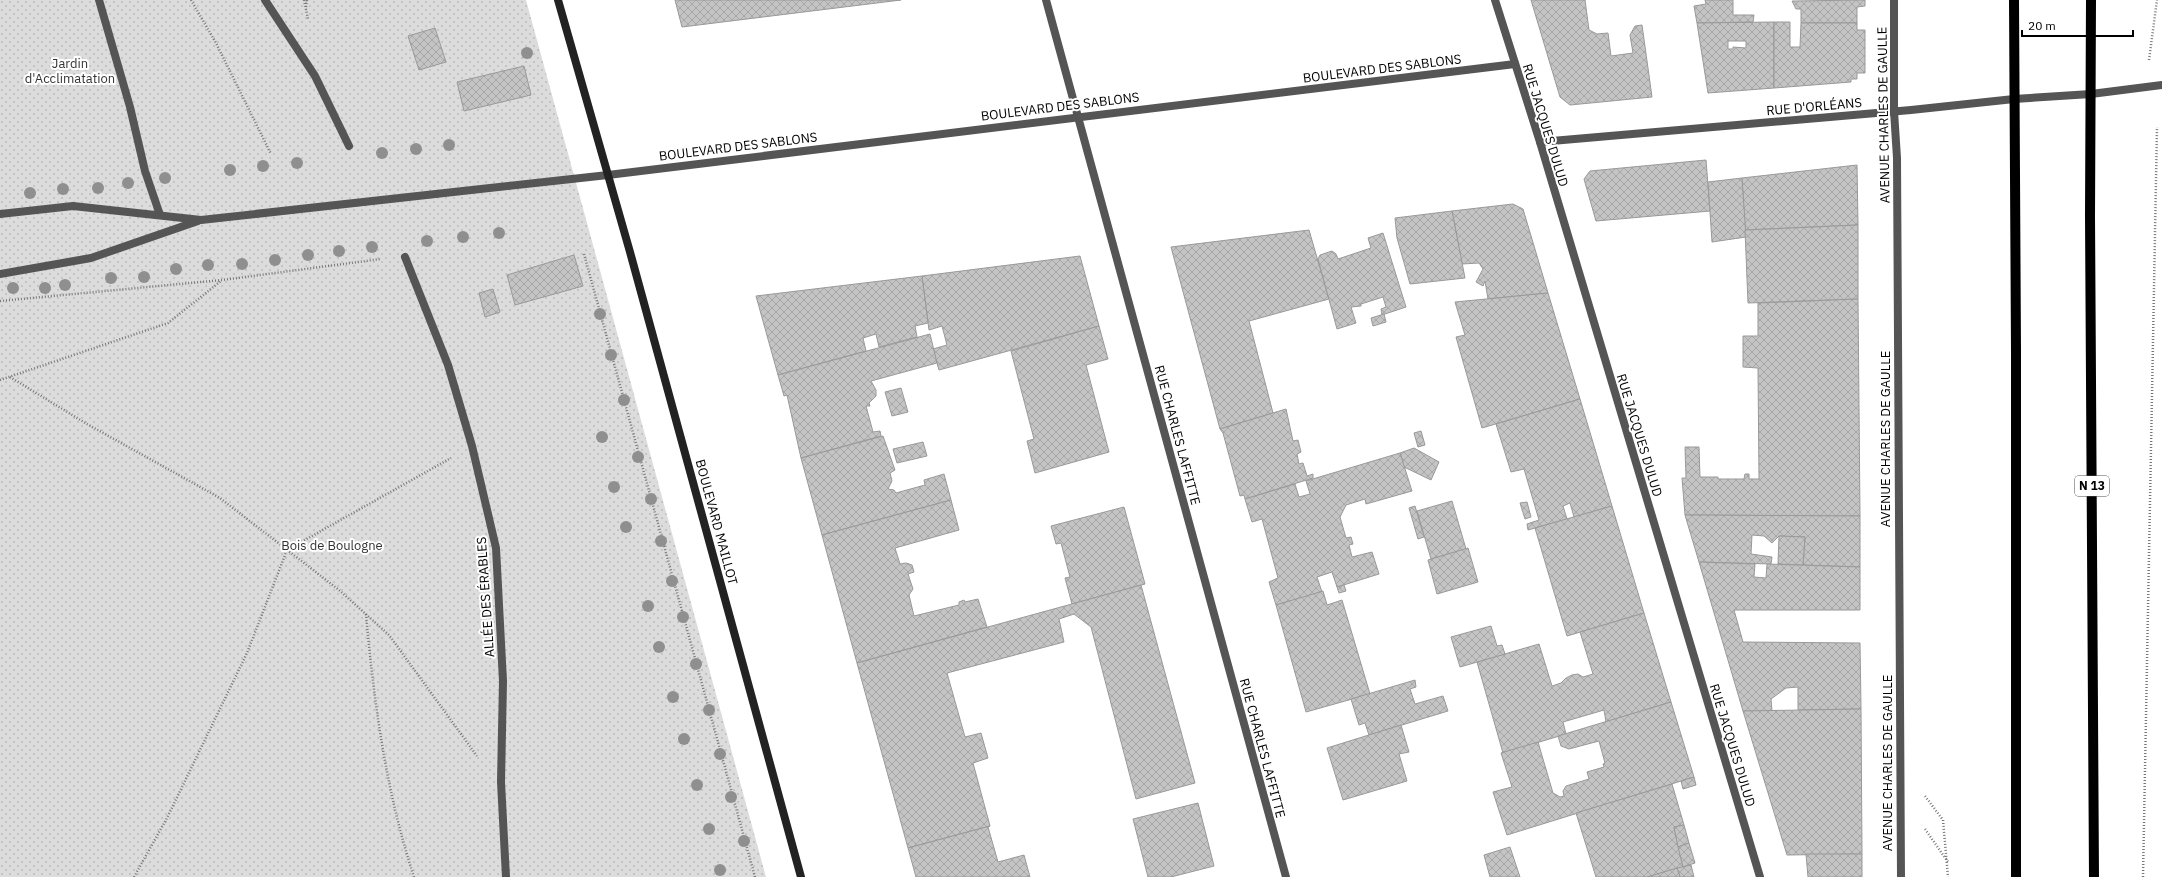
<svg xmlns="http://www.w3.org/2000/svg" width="2162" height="877" viewBox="0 0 2162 877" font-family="'IBM Plex Sans',sans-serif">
  <defs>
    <pattern id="park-dots" width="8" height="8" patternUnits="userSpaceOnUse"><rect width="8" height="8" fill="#dcdcdc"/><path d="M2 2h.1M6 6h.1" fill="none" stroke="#bbb" stroke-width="1.8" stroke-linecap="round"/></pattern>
    <pattern id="building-cross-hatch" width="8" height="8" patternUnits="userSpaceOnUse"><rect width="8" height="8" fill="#c4c4c4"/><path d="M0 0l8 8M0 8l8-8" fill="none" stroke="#a7a7a7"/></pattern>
  </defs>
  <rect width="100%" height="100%" fill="#fff"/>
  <!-- park -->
  <path fill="url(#park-dots)" d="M0,0H526L766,877H0Z"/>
  <!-- building -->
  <g fill="url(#building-cross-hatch)" stroke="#999" fill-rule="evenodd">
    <path d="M675,0H901L682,27Z"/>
    <path d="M1531,0H1585L1589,30L1597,34L1608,33L1611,56L1633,53L1630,35L1635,26L1642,25L1652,97L1570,105L1560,97Z"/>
    <path d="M1705,0H1733V15H1754L1753,22L1697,23L1694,6L1706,4Z"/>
    <path d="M1865,0V6L1857,7V23H1801V9H1796L1792,1Z"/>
    <path d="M1774,22V88L1708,93L1697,23ZM1728,41H1746V48L1733,47V49H1728Z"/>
    <path d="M1774,22H1790V47H1800L1801,23H1857V30H1865V73H1857V79H1851V82L1774,88Z"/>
    <path d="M435,28L446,62L419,70L408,36Z"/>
    <path d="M524,66L531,95L464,111L457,82Z"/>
    <path d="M1706,160L1710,211L1596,221L1584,179L1590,171Z"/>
    <path d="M1857,165L1858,225L1745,230L1742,178Z"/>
    <path d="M1742,178L1746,237L1712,242L1708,182Z"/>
    <path d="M1513,204L1523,209L1548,293L1488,299L1485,281L1483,286L1476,282L1483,269L1479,263L1462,264L1452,211Z"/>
    <path d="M1452,211L1465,278L1410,284L1397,238L1395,218Z"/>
    <path d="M1858,225V299L1748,303L1745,230Z"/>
    <path d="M1309,230L1329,299L1249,321L1273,413L1220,429L1171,247Z"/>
    <path d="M1383,233L1406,307L1382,315L1381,309L1386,307L1383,297L1361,304V306L1351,307L1356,323L1337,329L1318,259L1320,255L1332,251L1336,254L1338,259L1371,248L1368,238Z"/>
    <path d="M574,255L583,286L515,305L507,275Z"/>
    <path d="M1080,256L1099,326L939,370L933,349L947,345L942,326L929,330L922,276Z"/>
    <path d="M922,276L928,323L915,326L917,337L879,347L876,334L863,338L866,351L778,375L756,296Z"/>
    <path d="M493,289L500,312L485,317L479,293Z"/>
    <path d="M1548,293L1580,399L1482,428L1456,337L1465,335L1455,302Z"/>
    <path d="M1858,299L1860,516L1685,515L1682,478H1686L1685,447H1699L1700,477H1718V479H1744L1745,474H1749V479H1759L1758,368L1743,367V336H1758V303Z"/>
    <path d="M1384,314L1386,322L1373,326L1371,318Z"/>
    <path d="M1099,326L1108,359L1086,365L1109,452L1035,473L1027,441L1034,439L1011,351Z"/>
    <path d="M930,334L937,363L871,381L876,390V396L869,403L870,406H866L873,432L880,431L881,436L801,458L787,395L784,396L778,375Z"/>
    <path d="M901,388L908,412L892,416L885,392Z"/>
    <path d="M1580,399L1612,506L1574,517L1570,503L1563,506L1567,519L1528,530L1527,524L1539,520L1524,469L1511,472L1496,424Z"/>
    <path d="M1286,409L1293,441L1298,440L1301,452L1297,454L1299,464L1303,463L1307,476L1313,474V478L1245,499L1244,495L1240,496L1223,433L1220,429Z"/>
    <path d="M1421,431L1425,445L1418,447L1414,433Z"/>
    <path d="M883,436L895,470L890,473L892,481L888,489L894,490L896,493L925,485L924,480L944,474L951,500L822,535L801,458Z"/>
    <path d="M923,442L927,456L897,463L893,449Z"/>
    <path d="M1414,448L1439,462L1431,480L1404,467L1400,453Z"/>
    <path d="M1400,453L1412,491L1366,504L1365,499L1346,505L1340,517L1346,538L1351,537L1353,544L1349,545L1352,557L1372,552L1379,574L1337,587L1332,572L1317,577L1322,592L1276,605L1269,582L1278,578L1262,519L1252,522L1245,499L1295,484L1299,497L1310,494L1306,481Z"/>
    <path d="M951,500L959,530L895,548L900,564L906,563L912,565L914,572L908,574L913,589L909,595L914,616L959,605V602L964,600L965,602L978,599L987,627L857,663L822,535Z"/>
    <path d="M1452,501L1466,549L1431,559L1417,511Z"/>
    <path d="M1527,502L1531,517L1525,519L1520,503Z"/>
    <path d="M1415,506L1424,537L1418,539L1409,508Z"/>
    <path d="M1612,506L1644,613L1567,636L1535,528Z"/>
    <path d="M1124,507L1145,584L1072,604L1065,578L1070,577L1061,543L1056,544L1051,526Z"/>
    <path d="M1685,515L1860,516V567L1803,565L1805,537L1779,536L1772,543L1764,536L1752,535L1751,554L1772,557L1771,564L1699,562Z"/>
    <path d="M1779,536L1805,537L1803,565L1778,564Z"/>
    <path d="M1468,548L1478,582L1437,594L1428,560Z"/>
    <path d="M1699,562L1755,564L1754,577L1766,578L1767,564L1860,567V610H1734L1743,642L1860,643L1861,709L1798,710V687L1786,688L1771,699L1772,711H1743Z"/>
    <path d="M1141,585L1195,783L1136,799L1091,627L1074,614L1059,619L1064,642L947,673L965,737L981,733L988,758L973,763L990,826L908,848L857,663Z"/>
    <path d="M1344,585L1346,591L1339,593L1337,587Z"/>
    <path d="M1323,591L1327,605L1342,600L1370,694L1306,712L1276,605Z"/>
    <path d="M1644,613L1671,702L1606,722L1604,710L1563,722L1566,734L1503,753L1477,662L1539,644L1552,686L1561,683L1566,678L1572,675L1578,674L1583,677L1593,674L1580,632Z"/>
    <path d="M1491,626L1497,646L1502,645L1505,654L1460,667L1451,637Z"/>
    <path d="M1415,680L1416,687L1410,689L1415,704L1443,696L1448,711L1369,735L1365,723L1359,725L1351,699Z"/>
    <path d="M1671,702L1694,777L1507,835L1493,792L1512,787L1501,753L1538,742L1553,793L1560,797L1564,796L1563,791L1566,786L1589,779L1587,772L1604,767L1603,764L1605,763L1599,741L1569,749L1561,746L1558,736Z"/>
    <path d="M1861,709L1862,854L1787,855L1743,711Z"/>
    <path d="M1401,725L1409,752L1399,754L1407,781L1343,800L1327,748Z"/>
    <path d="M1694,777L1696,785L1683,789L1681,781Z"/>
    <path d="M1672,784L1684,825L1674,827L1683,867L1647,877H1596L1576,813Z"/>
    <path d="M1198,803L1214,866L1171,877H1148L1133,819Z"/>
    <path d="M1684,825L1689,843L1678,847L1674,827Z"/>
    <path d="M990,826L988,827L998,862L1024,855L1030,877H916L908,848Z"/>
    <path d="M1689,843L1695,863L1683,867L1678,847Z"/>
    <path d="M1510,847L1520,877H1490L1484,855Z"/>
    <path d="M1806,854H1862V877H1808Z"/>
    <path d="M1691,865L1694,877H1680L1677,868Z"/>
    <path d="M1677,868L1680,877H1647Z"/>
  </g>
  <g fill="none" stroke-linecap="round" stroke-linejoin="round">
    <!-- path -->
    <g stroke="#777" stroke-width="2.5" stroke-dasharray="1 2" stroke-linecap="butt">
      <path d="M191,0L216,43L271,154"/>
      <path d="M304,0L308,19"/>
      <path d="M306,7L307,0"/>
      <path d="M2149,60L2157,0"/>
      <path d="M584,254L755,877"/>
      <path d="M0,301L222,280L381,259"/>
      <path d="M10,377L87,424L220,498L339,590L389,635L477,756"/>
      <path d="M0,380L168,323L221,281"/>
      <path d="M366,614C374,703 386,792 414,877"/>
      <path d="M1925,796L1943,820L1948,877"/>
      <path d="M1925,829L1948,862"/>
      <path d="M134,877L167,818L247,653L287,550L451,458"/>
      <path d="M2143,877L2157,127"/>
    </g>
    <!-- service -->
    <g stroke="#555" stroke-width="8">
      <path d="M99,0L130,107L145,171L160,215"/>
      <path d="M265,0L315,76L349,146"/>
      <path d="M405,257L448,365L472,446L496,548L503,681L501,782L506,877"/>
    </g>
    <!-- minor -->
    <g stroke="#555" stroke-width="8">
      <path d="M1046,0L1286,877"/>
      <path d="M1495,0L1540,142L1760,877"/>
      <path d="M1894,0V111L1897,158L1901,877"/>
      <path d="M1540,142L1911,110L2014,99L2091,94L2162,85"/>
      <path d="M608,175L1515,64"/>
    </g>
    <!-- tertiary -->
    <g stroke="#555" stroke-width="8">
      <path d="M0,214L73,206L201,220L608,175"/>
      <path d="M0,274L91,258L198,221"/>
    </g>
    <!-- secondary -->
    <path stroke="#222" stroke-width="8" d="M558,0L630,252L801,877"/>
    <!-- primary -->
    <g stroke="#000" stroke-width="10">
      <path d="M2014,0L2016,351V877"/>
      <path d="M2091,0L2090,216L2094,877"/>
    </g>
  </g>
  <!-- trees -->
  <g fill="#8f8f8f">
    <circle cx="527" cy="53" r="6"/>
    <circle cx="449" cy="145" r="6"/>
    <circle cx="416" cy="149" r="6"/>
    <circle cx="382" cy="153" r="6"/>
    <circle cx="297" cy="163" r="6"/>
    <circle cx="263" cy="166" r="6"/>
    <circle cx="230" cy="170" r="6"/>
    <circle cx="165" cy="178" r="6"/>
    <circle cx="128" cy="183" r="6"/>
    <circle cx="98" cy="188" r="6"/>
    <circle cx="63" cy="189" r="6"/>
    <circle cx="30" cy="193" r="6"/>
    <circle cx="499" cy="233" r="6"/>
    <circle cx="463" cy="237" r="6"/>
    <circle cx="427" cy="241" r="6"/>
    <circle cx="372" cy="247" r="6"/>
    <circle cx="339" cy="251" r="6"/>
    <circle cx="308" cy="255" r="6"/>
    <circle cx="275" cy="260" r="6"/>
    <circle cx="242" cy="264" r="6"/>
    <circle cx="208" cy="265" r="6"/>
    <circle cx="176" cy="269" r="6"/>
    <circle cx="144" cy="277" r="6"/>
    <circle cx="111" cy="278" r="6"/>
    <circle cx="65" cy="285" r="6"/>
    <circle cx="13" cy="288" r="6"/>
    <circle cx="45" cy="288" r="6"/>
    <circle cx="600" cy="314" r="6"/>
    <circle cx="611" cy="355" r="6"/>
    <circle cx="624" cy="400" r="6"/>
    <circle cx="602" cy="437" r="6"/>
    <circle cx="638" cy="457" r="6"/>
    <circle cx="614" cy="487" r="6"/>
    <circle cx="651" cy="499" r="6"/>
    <circle cx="626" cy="527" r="6"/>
    <circle cx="661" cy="541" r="6"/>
    <circle cx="672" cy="581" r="6"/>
    <circle cx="648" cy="606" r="6"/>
    <circle cx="683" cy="617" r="6"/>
    <circle cx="659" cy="647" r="6"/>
    <circle cx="696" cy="664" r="6"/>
    <circle cx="673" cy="697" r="6"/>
    <circle cx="709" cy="710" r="6"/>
    <circle cx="684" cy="739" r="6"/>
    <circle cx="720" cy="754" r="6"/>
    <circle cx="697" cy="785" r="6"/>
    <circle cx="731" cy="797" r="6"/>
    <circle cx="709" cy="829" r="6"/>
    <circle cx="744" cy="841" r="6"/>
    <circle cx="720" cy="870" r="6"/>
  </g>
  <g text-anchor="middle" stroke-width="4" stroke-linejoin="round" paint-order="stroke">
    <!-- shield labels -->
    <rect fill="#fff" stroke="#4c4c4c" stroke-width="1" x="2075" y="476" width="34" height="20" rx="3"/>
    <g font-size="12" font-weight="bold" fill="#000">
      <text x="2092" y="490">N 13</text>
    </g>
    <!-- park labels -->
    <g font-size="13" fill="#333" stroke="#fff">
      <text x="70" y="68">Jardin<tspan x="70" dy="15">d'Acclimatation</tspan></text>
      <text x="332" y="550">Bois de Boulogne</text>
    </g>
    <!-- street labels -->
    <g font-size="13" fill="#000" stroke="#fff">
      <text transform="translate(1382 68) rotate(-7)" y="5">BOULEVARD DES SABLONS</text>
      <text transform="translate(1060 106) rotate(-7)" y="5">BOULEVARD DES SABLONS</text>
      <text transform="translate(1814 106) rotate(-5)" y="5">RUE D'ORLÉANS</text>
      <text transform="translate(1883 115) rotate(-91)" y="5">AVENUE CHARLES DE GAULLE</text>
      <text transform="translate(1546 125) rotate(73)" y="5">RUE JACQUES DULUD</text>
      <text transform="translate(738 146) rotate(-7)" y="5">BOULEVARD DES SABLONS</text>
      <text transform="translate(1178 435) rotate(75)" y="5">RUE CHARLES LAFFITTE</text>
      <text transform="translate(1640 435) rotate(73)" y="5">RUE JACQUES DULUD</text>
      <text transform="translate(1885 439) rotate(-90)" y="5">AVENUE CHARLES DE GAULLE</text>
      <text transform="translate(717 522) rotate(75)" y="5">BOULEVARD MAILLOT</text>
      <text transform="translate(485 597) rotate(-94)" y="5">ALLÉE DES ÉRABLES</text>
      <text transform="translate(1733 745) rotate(73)" y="5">RUE JACQUES DULUD</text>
      <text transform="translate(1263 748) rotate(75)" y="5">RUE CHARLES LAFFITTE</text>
      <text transform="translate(1887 763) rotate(-90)" y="5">AVENUE CHARLES DE GAULLE</text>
    </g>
  </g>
  <!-- scale -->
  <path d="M2022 30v6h111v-6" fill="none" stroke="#000000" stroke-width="2"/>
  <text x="2028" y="30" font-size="12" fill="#000000" stroke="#ffffff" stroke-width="3" paint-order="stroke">20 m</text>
</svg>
